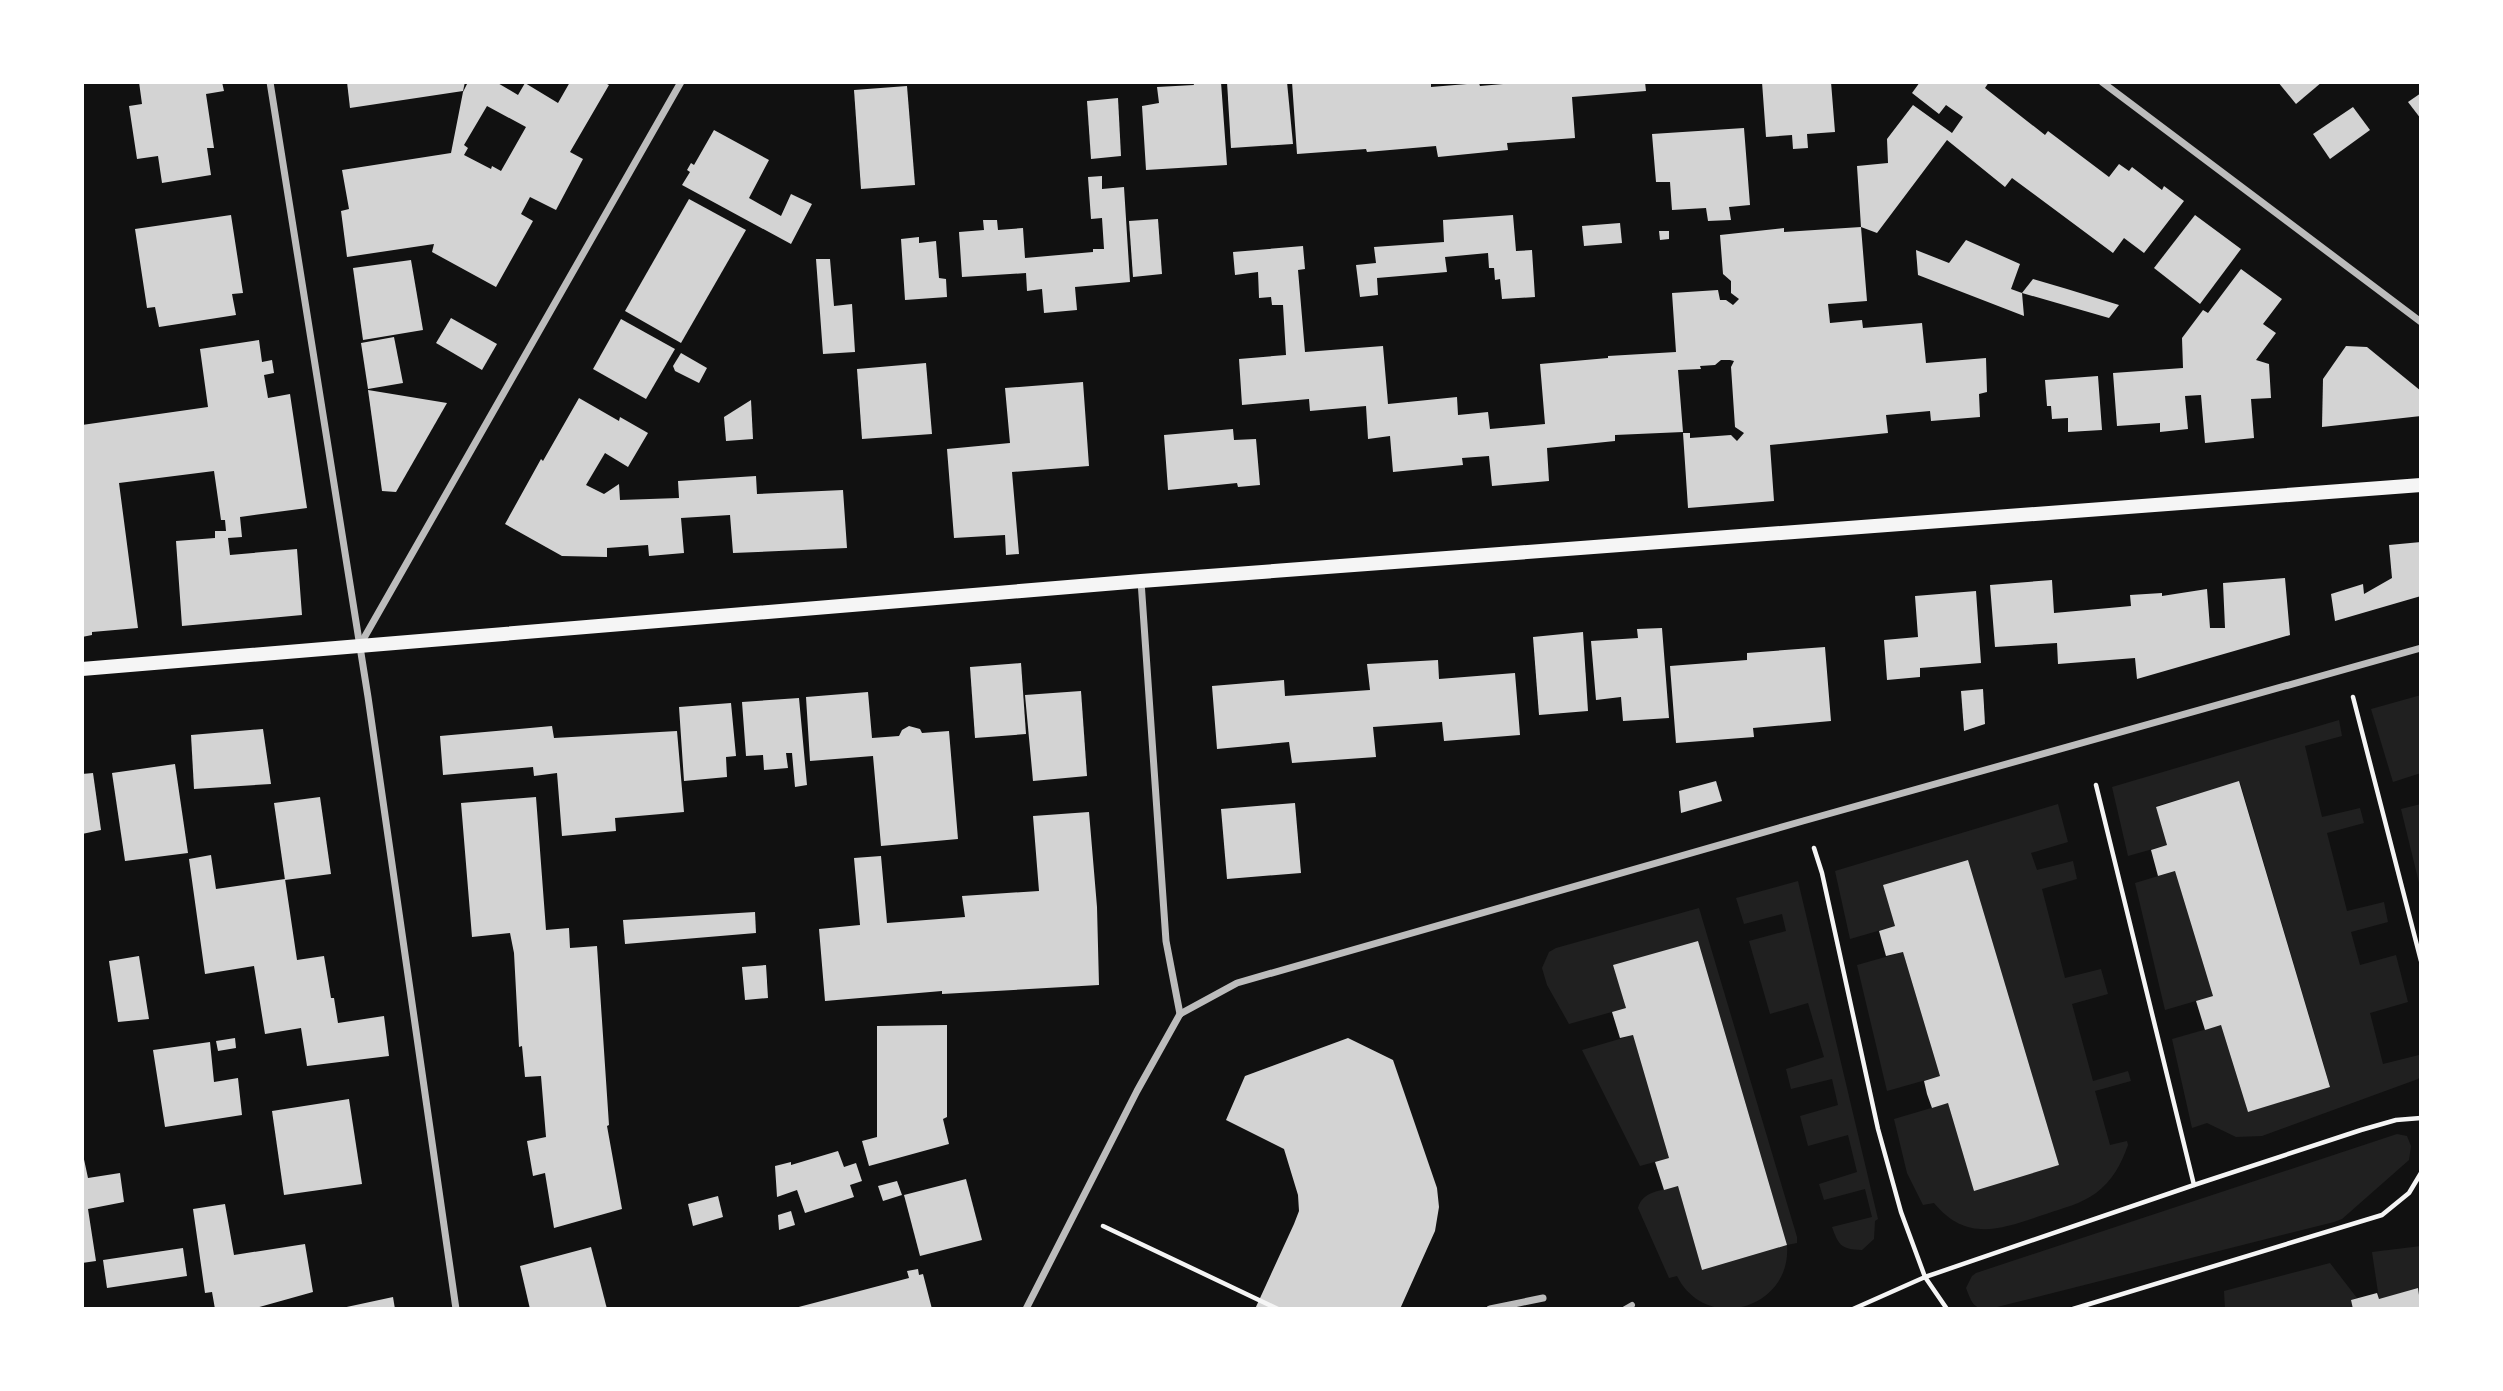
<svg xmlns="http://www.w3.org/2000/svg" width="2503" height="1391" viewBox="0 0 2503 1391" font-family="Merriweather,serif">
  <rect width="100%" height="100%" fill="#111"/>
  <!-- green -->
  <g fill="#202020">
    <path d="M2421,695V773L2393,782L2371,709Z"/>
    <path d="M2339,720L2342,736L2305,746L2322,817L2360,808L2364,823L2327,833L2347,911L2384,902L2388,922L2351,932L2360,965L2396,955L2408,1002L2370,1013L2383,1064L2419,1055L2421,1076L2418,1079L2262,1136L2236,1137L2207,1123L2192,1128L2172,1039L2221,1025L2248,1112L2330,1086L2240,782L2156,806L2167,845L2128,856L2112,787Z"/>
    <path d="M2058,804L2068,842L2031,853L2037,870L2073,861L2077,879L2042,889L2065,978L2101,969L2108,994L2072,1004L2093,1081L2128,1071L2131,1081L2095,1091L2110,1145L2127,1141L2128,1145C2121,1165 2112,1181 2096,1193C2081,1204 2063,1208 2046,1214C2003,1228 1968,1244 1934,1203L1923,1205L1907,1173L1894,1119L1948,1103L1974,1191L2059,1165L1968,860L1884,885L1895,926L1850,939L1835,871Z"/>
    <path d="M2421,804V891L2401,809Z"/>
    <path d="M2175,871L2213,996L2165,1010L2135,883Z"/>
    <path d="M1798,881L1878,1219L1875,1221L1874,1239L1862,1250C1841,1249 1839,1246 1832,1227L1872,1217L1865,1189L1824,1200L1819,1184L1857,1172L1848,1135L1808,1146L1800,1116L1838,1105L1832,1079L1791,1089L1786,1069L1824,1057L1808,1003L1770,1014L1749,941L1786,931L1782,914L1744,924L1736,898Z"/>
    <path d="M1699,908L1797,1237V1243L1787,1245C1792,1309 1706,1334 1677,1276L1669,1278L1638,1208C1643,1190 1662,1191 1678,1186L1702,1270L1787,1245L1698,941L1614,965L1626,1008L1569,1024L1547,985L1542,968L1549,952L1556,948Z"/>
    <path d="M1903,952L1940,1076L1887,1091L1857,965Z"/>
    <path d="M1633,1035L1669,1158L1640,1166L1582,1050Z"/>
    <path d="M2397,1134L2407,1136L2411,1146L2409,1160L2342,1219L2334,1222L1989,1309C1973,1309 1972,1303 1966,1288L1972,1276L1976,1273Z"/>
    <path d="M2421,1246V1299L2418,1289L2379,1299L2372,1252Z"/>
    <path d="M2330,1263L2357,1298L2351,1300L2353,1307L2225,1309L2224,1291Z"/>
  </g>
  <!-- building -->
  <g fill="#d3d3d3" fill-rule="evenodd">
    <path d="M139,82H222L224,91L206,94L214,148H207L211,175L162,183L158,156L137,159L129,106L142,104Z"/>
    <path d="M347,82H465L463,91L350,108Z"/>
    <path d="M468,82H496L518,95L525,83L558,103L570,82H603L609,85L570,152L583,159L556,210L530,197L521,214L533,221L496,287L432,252L434,244L347,257L341,211L349,209L342,170L451,153L463,92ZM487,106L526,127L501,171L492,166L491,169L464,155L468,148L464,145Z"/>
    <path d="M1193,82H1221L1227,165L1146,170L1142,106L1159,103L1157,87L1194,85Z"/>
    <path d="M1227,82H1287L1293,144L1231,148Z"/>
    <path d="M1292,82H1431V87L1479,83L1480,86L1527,82H1645L1646,91L1572,97L1575,138L1507,143L1508,150L1438,157L1436,146L1367,152L1366,149L1297,154Z"/>
    <path d="M1762,82H1831L1835,132L1807,134L1808,148L1793,149L1792,135L1766,137Z"/>
    <path d="M1920,82H1989L1985,88L2045,135L2048,131L2109,177L2119,164L2129,171L2132,167L2162,190L2164,186L2184,201L2144,253L2124,238L2113,253L2012,178L2005,187L1947,140L1877,233L1861,227L1857,166L1888,163L1887,139L1913,105L1952,133L1963,117L1946,105L1939,114L1912,93Z"/>
    <path d="M2278,82H2322L2296,104Z"/>
    <path d="M907,86L915,185L861,189L854,90Z"/>
    <path d="M2421,93V119L2408,102Z"/>
    <path d="M1118,98L1121,156L1091,159L1087,101Z"/>
    <path d="M2353,107L2370,130L2330,159L2313,134Z"/>
    <path d="M1744,128L1750,205L1729,207L1731,220L1708,221L1706,208L1672,210L1670,182H1656L1652,134Z"/>
    <path d="M714,130L769,160L749,198L781,216L791,194L812,204L791,244L682,185L690,172L687,170L691,163L694,165Z"/>
    <path d="M1102,176V189L1124,187L1130,282L1075,287L1077,310L1044,313L1042,289L1027,291L1026,273L962,277L959,232L984,230L983,220H997L998,230L1023,228L1025,258L1093,252V249H1104L1102,218L1091,219L1088,177Z"/>
    <path d="M689,199L746,230L681,343L625,311Z"/>
    <path d="M231,215L243,293L232,294L236,315L159,327L155,307L147,308L135,229Z"/>
    <path d="M1513,215L1516,251L1532,250L1535,297L1502,299L1500,279L1495,280L1494,268H1489L1488,253L1445,257L1447,272L1377,278L1378,295L1360,297L1356,265L1376,263L1374,247L1444,242L1443,220Z"/>
    <path d="M2195,215L2241,249L2200,304L2154,268Z"/>
    <path d="M1158,219L1162,274L1133,277L1129,221Z"/>
    <path d="M1620,223L1622,243L1584,246L1582,226Z"/>
    <path d="M1861,227L1867,301L1828,304L1830,323L1862,320L1863,328L1922,323L1926,363L1986,358L1987,392L1979,394L1980,417L1931,421L1930,411L1886,415L1888,433L1770,445L1774,501L1688,508L1683,433H1690V438L1731,435L1737,441L1744,433L1735,427L1731,367L1734,361L1730,360H1721L1715,365L1700,366L1701,369L1678,370L1683,432L1615,435V441L1547,448L1549,481L1492,486L1489,456L1462,458L1463,465L1393,472L1390,436L1368,439L1366,406L1310,411L1309,399L1242,405L1239,359L1286,355L1283,305H1272L1271,297L1259,298L1258,272L1235,275L1233,252L1303,246L1305,269L1298,270L1305,352L1383,346L1388,404L1457,397L1458,415L1488,412L1490,429L1545,424L1540,364L1608,358V356L1676,352L1672,293L1718,290L1720,300H1726L1733,305L1739,299L1731,293V281L1723,274L1720,235L1784,228V232Z"/>
    <path d="M1659,231H1669V239L1660,240Z"/>
    <path d="M919,237V243L936,241L939,278L946,279L947,297L905,300L901,239Z"/>
    <path d="M1966,240L2020,264L2011,289L2022,293L2024,316L1918,275L1916,250L1949,263Z"/>
    <path d="M816,259H830L834,306L852,304L855,352L823,354Z"/>
    <path d="M411,260L423,330L363,340L353,268Z"/>
    <path d="M2241,269L2282,299L2263,324L2276,333L2256,360L2269,364L2271,398L2251,399L2254,438L2205,443L2201,395L2185,396L2188,429L2160,432V423L2117,426L2113,373L2183,368L2182,338L2203,310L2208,313Z"/>
    <path d="M2033,279L2067,289L2119,305L2109,318L2022,293Z"/>
    <path d="M451,318L497,344L482,370L436,343Z"/>
    <path d="M621,319L675,349L646,399L593,369Z"/>
    <path d="M394,337L403,383L368,389L361,343Z"/>
    <path d="M259,340L262,362L272,360L274,373L264,375L268,398L290,394L307,508L240,517L242,537L228,538L230,555L297,549L302,615L182,626L176,541L215,538V531H226L225,520H221L214,471L119,483L138,628L92,632V635L82,637V425L208,407L200,349Z"/>
    <path d="M2346,346L2367,347L2421,391V416L2322,427L2323,379Z"/>
    <path d="M681,353L707,368L699,383L675,371L673,366Z"/>
    <path d="M926,363L932,434L862,439L857,369Z"/>
    <path d="M2098,376L2102,430L2068,432V418L2052,419L2051,406H2047L2045,380Z"/>
    <path d="M1083,382L1089,466L1012,472L1019,554L1006,555L1005,535L954,538L947,449L1010,443L1005,388Z"/>
    <path d="M368,390L447,403L396,492L382,491Z"/>
    <path d="M579,398L619,421L620,417L648,433L628,467L605,453L586,485L604,494L619,484L620,500L679,498L678,481L756,476L757,494L843,490L847,548L733,553L730,515L681,518L684,553L649,556L648,545L607,548V557L562,556L505,524L541,459L543,461Z"/>
    <path d="M751,400L753,439L726,441L724,417Z"/>
    <path d="M1233,429L1234,440L1256,439L1260,485L1238,487L1237,483L1168,490L1164,435Z"/>
    <path d="M2421,542V596L2335,621L2331,594L2363,584L2364,594L2392,578L2389,545Z"/>
    <path d="M2285,578L2290,635L2137,679L2135,658L2058,664L2057,643L1995,647L1990,585L2052,580L2054,613L2131,606L2130,595L2162,593V596L2207,589L2210,628H2225L2223,583Z"/>
    <path d="M1976,591L1981,663L1920,668V677L1887,680L1884,640L1918,637L1915,596Z"/>
    <path d="M1662,628L1669,718L1623,721L1621,697L1596,700L1591,641L1638,638L1637,629Z"/>
    <path d="M1583,632L1588,711L1539,715L1533,637Z"/>
    <path d="M1825,647L1831,721L1753,728L1754,737L1676,743L1670,666L1747,660V653Z"/>
    <path d="M1438,660L1439,679L1515,673L1520,735L1444,741L1442,722L1373,727L1376,757L1292,763L1289,742L1217,749L1212,686L1284,680L1285,696L1370,690L1367,664Z"/>
    <path d="M1021,663L1026,734L975,738L970,667Z"/>
    <path d="M1983,689L1985,724L1964,731L1961,691Z"/>
    <path d="M1081,691L1087,776L1033,781L1025,695Z"/>
    <path d="M868,692L872,738L899,736L902,730L909,726L920,729L922,733L949,731L958,839L881,846L873,756L810,761L806,697Z"/>
    <path d="M799,698L807,785L795,787L792,753H786L788,768L764,770L763,755L746,756L742,702Z"/>
    <path d="M731,703L736,756L726,757L727,777L684,781L679,707Z"/>
    <path d="M552,726L554,738L677,731L684,812L615,818L616,831L562,836L557,773L534,776L533,767L443,775L440,736Z"/>
    <path d="M263,729L271,784L194,789L191,735Z"/>
    <path d="M175,764L188,853L125,861L112,773Z"/>
    <path d="M93,773L101,830L82,834V774Z"/>
    <path d="M1716,781L1722,801L1681,813L1679,791Z"/>
    <path d="M2239,781L2330,1087L2248,1112L2221,1025L2205,1030L2196,1001L2213,996L2175,871L2158,876L2151,850L2167,845L2156,807Z"/>
    <path d="M320,797L331,874L285,880L274,803Z"/>
    <path d="M536,797L546,930L569,928L570,948L597,946L609,1125L607,1126L622,1209L554,1228L545,1173L533,1176L527,1141L546,1137L541,1076L525,1077L522,1046L519,1047L514,953L510,933L472,937L461,803Z"/>
    <path d="M1295,803L1301,873L1227,879L1221,809Z"/>
    <path d="M1089,812L1097,907L1099,985L942,994V991L825,1001L819,929L860,925L854,858L881,856L887,923L965,917L962,896L1039,891L1033,816Z"/>
    <path d="M211,855L216,889L285,879L297,960L324,956L331,998H334L338,1023L384,1016L389,1056L307,1066L301,1028L265,1034L254,966L205,974L189,859Z"/>
    <path d="M1968,860L2059,1165L1974,1191L1948,1103L1932,1108L1927,1094L1924,1081L1940,1076L1903,952L1886,956L1879,931L1895,926L1883,885Z"/>
    <path d="M755,912L756,933L625,944L623,920Z"/>
    <path d="M1698,941L1787,1245L1702,1270L1678,1186L1664,1190L1655,1162L1669,1158L1633,1035L1620,1038L1612,1012L1626,1008L1613,965Z"/>
    <path d="M139,956L149,1019L118,1022L109,961Z"/>
    <path d="M766,965L768,998L745,1000L742,967Z"/>
    <path d="M947,1025V1117L943,1119L949,1144L869,1166L862,1141L877,1137V1026Z"/>
    <path d="M235,1038L236,1048L218,1051L216,1041Z"/>
    <path d="M1348,1038L1393,1060L1437,1188L1439,1207L1435,1231L1400,1309H1255L1294,1224L1299,1211L1298,1195L1284,1149L1226,1120L1245,1076Z"/>
    <path d="M210,1042L214,1082L238,1078L242,1115L165,1127L153,1050Z"/>
    <path d="M349,1099L362,1184L284,1195L272,1111Z"/>
    <path d="M82,1150L88,1178L120,1173L124,1202L88,1209L96,1261L82,1263Z"/>
    <path d="M838,1151L844,1167L856,1163L862,1181L850,1185L854,1197L805,1213L797,1190L777,1197L775,1166L791,1162V1165Z"/>
    <path d="M966,1179L982,1240L920,1256L904,1195Z"/>
    <path d="M897,1181L902,1195L883,1201L878,1186Z"/>
    <path d="M718,1196L723,1217L693,1226L688,1204Z"/>
    <path d="M225,1204L234,1255L305,1244L313,1292L252,1309H215L212,1292L205,1293L193,1209Z"/>
    <path d="M791,1211L795,1225L779,1230L778,1215Z"/>
    <path d="M591,1247L607,1309H530L520,1266Z"/>
    <path d="M183,1248L187,1276L107,1288L103,1260Z"/>
    <path d="M918,1269L919,1275L923,1274L932,1309H791L909,1278L907,1271Z"/>
    <path d="M2418,1288L2421,1309H2353L2351,1300L2377,1293L2379,1299Z"/>
    <path d="M393,1297L395,1309H342V1308Z"/>
  </g>
  <g fill="none" stroke-linecap="round" stroke-linejoin="round">
    <!-- path -->
    <g stroke="#f5f5f5" stroke-width="4.5">
      <path d="M2353,697L2421,961"/>
      <path d="M2096,785L2194,1185"/>
      <path d="M1814,848L1822,873L1878,1129L1901,1212L1925,1277L1947,1309"/>
      <path d="M1103,1226L1278,1309"/>
      <path d="M1853,1309L1925,1277L2194,1185L2361,1130L2396,1120L2421,1118"/>
      <path d="M2073,1309L2382,1215L2409,1193L2421,1173"/>
    </g>
    <!-- pedestrian -->
    <path stroke="#bcbcbc" stroke-width="6" d="M1625,1309L1632,1305"/>
    <!-- minor -->
    <g stroke="#bcbcbc" stroke-width="7">
      <path d="M270,82L368,697L456,1309"/>
      <path d="M2102,82L2421,322"/>
      <path d="M1141,581L1166,941L1180,1014"/>
      <path d="M360,645L681,82"/>
      <path d="M1026,1309L1137,1091L1180,1014L1237,983L1803,821L2421,648"/>
      <path d="M1490,1309L1543,1298"/>
    </g>
    <!-- secondary -->
    <path stroke="#f5f5f5" stroke-width="14" d="M82,669L1141,581L2421,485"/>
  </g>
  <!-- border -->
  <rect width="2503" height="1391" fill="none" stroke="#ffffff" stroke-width="168"/>
</svg>
